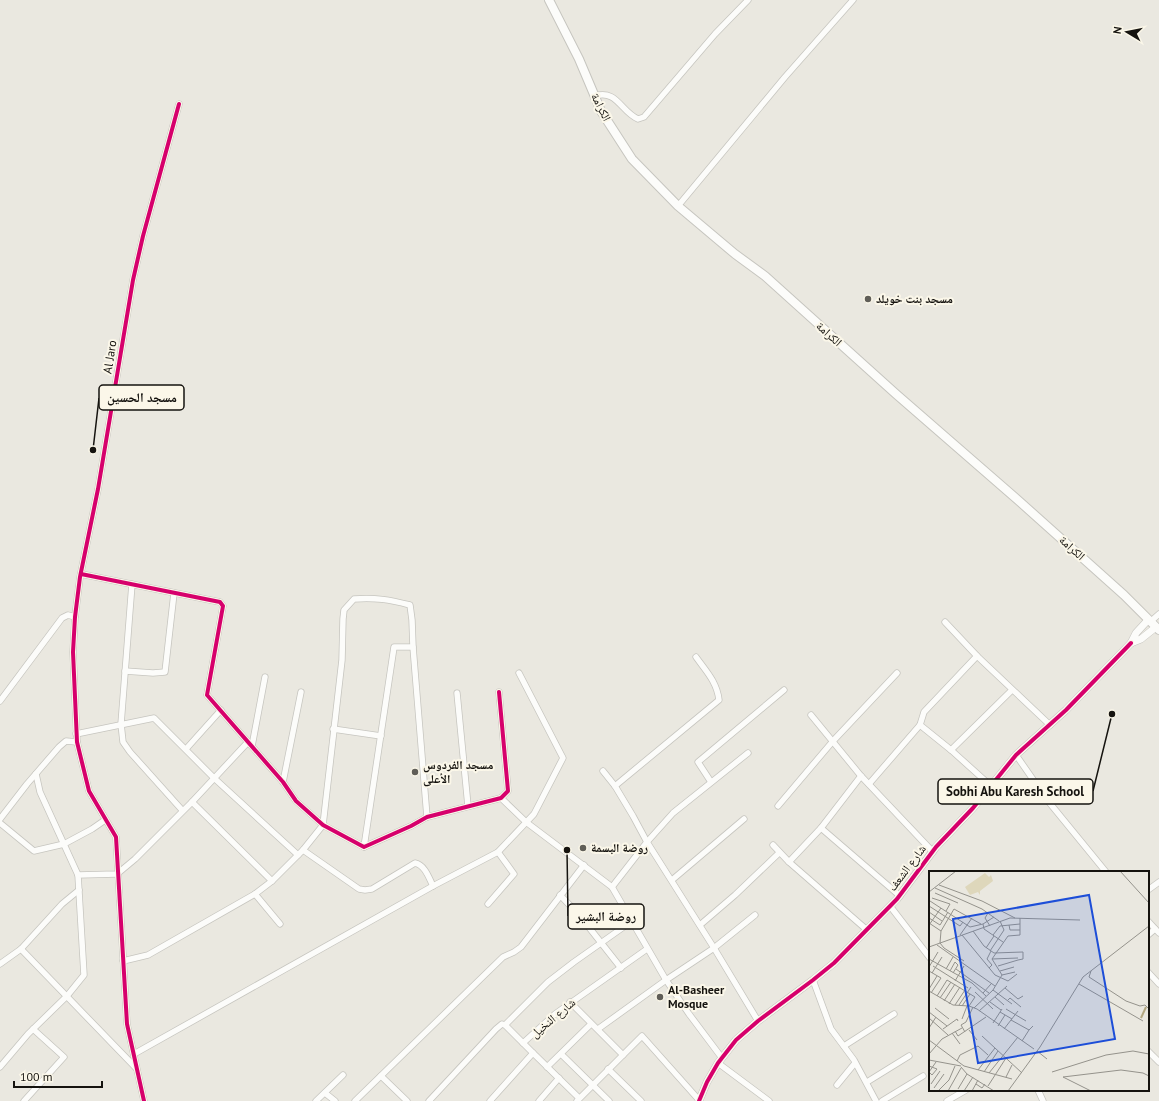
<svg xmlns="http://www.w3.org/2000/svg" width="1159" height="1101" viewBox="0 0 1159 1101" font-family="'PT Sans','Noto Naskh Arabic',sans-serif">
  <rect width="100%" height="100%" fill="#eae8e0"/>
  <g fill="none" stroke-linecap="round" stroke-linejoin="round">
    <!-- minor casing -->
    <g stroke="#c6c5bf" stroke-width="7">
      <g id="minor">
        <path d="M595,96C617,89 621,112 638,119L644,117L715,34L748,0"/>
        <path d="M678,206L785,77L853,0"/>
        <path d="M81,574L220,602L223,606L207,695L283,782L296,801L323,825L364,847L411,826L427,817L501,798L508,791L499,692"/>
        <path d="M132,584L121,724L123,742L130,752L182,810"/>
        <path d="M1150,622L1159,614"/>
        <path d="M977,656L1050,725"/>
        <path d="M125,671L153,673L165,672L174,593"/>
        <path d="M457,693L468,806"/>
        <path d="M0,701L62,618L68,615L75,617"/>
        <path d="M811,715L861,776L933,852"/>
        <path d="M920,725L951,750L991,786"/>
        <path d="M333,729L381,736"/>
        <path d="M76,734L154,718L214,778L298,855"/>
        <path d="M252,746L265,677"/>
        <path d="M186,749L221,710"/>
        <path d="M951,750L1012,690"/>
        <path d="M1016,755L1048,801L1106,872"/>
        <path d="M603,771L615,786L633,816L647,842L714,948L758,1021"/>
        <path d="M36,774L40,792L78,875"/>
        <path d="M283,782L301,692"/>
        <path d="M711,782L698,762L784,690"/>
        <path d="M869,784L920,725L924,712L977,656L945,622"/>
        <path d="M615,786L719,700C717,682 706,671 696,657"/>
        <path d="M501,798L526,822L612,887L666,980L689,1014L722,1058"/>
        <path d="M192,802L272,881"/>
        <path d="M778,806L833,741L897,673"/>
        <path d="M0,819L27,784L59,747L66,741L77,742"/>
        <path d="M0,823L34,851L64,844L92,829L105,820"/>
        <path d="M821,828L900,896"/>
        <path d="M773,845L789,862L867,930"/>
        <path d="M364,847L394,647H413L427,817"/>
        <path d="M303,850L359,889L365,890L372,889L415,863C425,865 429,878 433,886"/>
        <path d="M789,862L821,828L861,776"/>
        <path d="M672,880L744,819"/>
        <path d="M612,887L647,842L673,813L748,753"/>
        <path d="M1148,890L1159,882"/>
        <path d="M255,894L280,924"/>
        <path d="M560,895L580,916L621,968"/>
        <path d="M488,904L514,874L498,852"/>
        <path d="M890,906L930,958"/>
        <path d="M1148,921L1159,933"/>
        <path d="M700,925L735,895L779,853"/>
        <path d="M1148,935L1155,929"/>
        <path d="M21,949L136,1068"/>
        <path d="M123,961L148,955L255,894L272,881L303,850L323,825L342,660L343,619L344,610L354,599C375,597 390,600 410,605L412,620L413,647"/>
        <path d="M0,964L21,949L62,904L79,890"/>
        <path d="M1148,972L1159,984"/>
        <path d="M813,980L831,1029L854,1060L876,1101"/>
        <path d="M570,1002L623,1055"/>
        <path d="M505,1025L523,1043"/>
        <path d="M598,1029L666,980L714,948L755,915"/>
        <path d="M844,1046L894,1014"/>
        <path d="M1148,1051L1159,1062"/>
        <path d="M533,1053L579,1098"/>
        <path d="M134,1054L433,886L498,852L534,814L563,758L519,673"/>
        <path d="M561,1054L609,1101"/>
        <path d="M718,1063L769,1101"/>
        <path d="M0,1067L28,1034L67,996L84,975L78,875L117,874L135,859L192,802L248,742"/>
        <path d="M547,1067L591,1024"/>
        <path d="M608,1069L641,1101"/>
        <path d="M381,1076L407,1101"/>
        <path d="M867,1082L909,1056"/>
        <path d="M837,1085L855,1063"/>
        <path d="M1038,1090L1043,1101"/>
        <path d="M325,1093L335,1101"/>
        <path d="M24,1101L64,1057L33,1029"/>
        <path d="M144,1101L127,1024L116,837L89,791L77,742L73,652L75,617L80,577L98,489L133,280L143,236L179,104"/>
        <path d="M316,1101L343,1075"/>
        <path d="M355,1101L503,957L514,952L521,947L584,865"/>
        <path d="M429,1101L496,1029L502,1024L505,1025L548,982L574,962L632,921"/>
        <path d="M490,1101L533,1053L523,1043L555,1014L647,949"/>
        <path d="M539,1101L559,1078"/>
        <path d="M577,1101L642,1036L699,1100"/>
        <path d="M882,1101L923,1076"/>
        <path d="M947,1101L966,1090"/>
      </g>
    </g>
    <!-- tertiary casing -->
    <g stroke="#c6c5bf" stroke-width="8">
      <g id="tertiary">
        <path d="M1148,620L1136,633L1131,643L1141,639L1156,627"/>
        <path d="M699,1101L707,1082L718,1063L736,1040L758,1021L813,980L834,963L897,899L936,847L973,808L1016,755L1066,710L1131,643"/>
      </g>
    </g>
    <!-- secondary casing -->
    <g stroke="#c6c5bf" stroke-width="10">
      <path id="secondary" d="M549,0L579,59L601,111L632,159L678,206L735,254L765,276L896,394L1019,501L1124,595L1159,630"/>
    </g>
    <!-- minor -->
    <use href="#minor" stroke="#fcfcfa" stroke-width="5.5"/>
    <!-- tertiary -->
    <use href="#tertiary" stroke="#fcfcfa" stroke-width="7"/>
    <!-- secondary -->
    <use href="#secondary" stroke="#fcfcfa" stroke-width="8"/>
    <!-- cycleway casing -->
    <g stroke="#fbf7e9" stroke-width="6">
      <g id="cycleway">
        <path d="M81,574L220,602L223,606L207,695L283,782L296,801L323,825L364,847L411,826L427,817L501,798L508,791L499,692"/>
        <path d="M144,1101L127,1024L116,837L89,791L77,742L73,652L75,617L80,577L98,489L133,280L143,236L179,104"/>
        <path d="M699,1101L707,1082L718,1063L736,1040L758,1021L813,980L834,963L897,899L936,847L973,808L1016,755L1066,710L1131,643"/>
      </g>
    </g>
    <!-- cycleway -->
    <use href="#cycleway" stroke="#d6006c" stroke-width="4"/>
  </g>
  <!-- markers -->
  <g fill="#605e58" stroke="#fbf7e9" stroke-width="1.5">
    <circle cx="868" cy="299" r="4"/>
    <circle cx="415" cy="772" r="4"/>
    <circle cx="583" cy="848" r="4"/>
    <circle cx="660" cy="997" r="4"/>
  </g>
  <g text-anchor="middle" stroke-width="4" stroke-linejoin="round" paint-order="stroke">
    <!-- street labels -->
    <g font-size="12" fill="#15130f" stroke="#fbf7e9">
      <text transform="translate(601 107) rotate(63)" y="4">الكرامة</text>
      <text transform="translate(829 334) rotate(42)" y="4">الكرامة</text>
      <text transform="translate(110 357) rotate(-81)" y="4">Al Jaro</text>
      <text transform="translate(1072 548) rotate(42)" y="4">الكرامة</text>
      <text transform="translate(907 868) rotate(-53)" y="4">شارع الشعف</text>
      <text transform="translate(553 1018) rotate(-40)" y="4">شارع النخيل</text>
    </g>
    <!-- poi labels -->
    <g font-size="12" font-weight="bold" fill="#15130f" stroke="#fbf7e9" text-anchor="start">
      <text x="876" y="303">مسجد بنت خويلد</text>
      <text x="423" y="769">مسجد الفردوس<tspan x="423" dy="14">الأعلى</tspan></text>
      <text x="591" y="852">روضة البسمة</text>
      <text x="668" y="994">Al-Basheer<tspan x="668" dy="14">Mosque</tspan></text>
    </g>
  </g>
  <!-- overview -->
  <g transform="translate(929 871)">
    <rect width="220" height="220" fill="#eae8e0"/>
    <path d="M56,2L60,6L62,4L64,10L51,20V24L49,21L41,24L36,16Z" fill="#ded7bb"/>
    <path fill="none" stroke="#b3a882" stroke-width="2" d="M212,147L217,136"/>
    <path fill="none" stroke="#95938c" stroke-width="1" d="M191,0L220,32M10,14L53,30L86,47M6,17L53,38L70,50M0,21L27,0M6,22L29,32M3,27L21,33L17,40M1,30L41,56L54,53L55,58L74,71M0,35L31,55L34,51M0,41L13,50M59,42L56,47L61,55M0,47L11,54L19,41M0,52L12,60L11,72L15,77L35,90M54,53L65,46M0,54L12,37M80,54L81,59H91M12,60L25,38L52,53M44,60L55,75L65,82L94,81V88L89,89M31,64L43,47M33,64L66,104L79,110L88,103M64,64L71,55L91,53M8,74L66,115M0,76L81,47L151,49M57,77L65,65M61,80L75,59L71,50M0,88L43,112L57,125M63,88L89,87M4,95L39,117M69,95L89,89M0,96L9,81M60,97L63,94L58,88L62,80M17,98L24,86M27,98L60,122M0,100L12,107L2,122M21,100L26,91L29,94L24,102M71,100L85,96M162,100L160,106L197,130L211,135L216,134L220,138M86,101L73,104L63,88L79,65L91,64V47M3,102L13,86M26,110L35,95M150,113L214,150M76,117L89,128L94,125M0,118L8,105M64,119L83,133M0,120L24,134L40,135L48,138L105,178M46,121L64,138M54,122L62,113M8,125L18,109L46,126L40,135M66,126L75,134M11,127L22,111M79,129L81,127L92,136M15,130L26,113M61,131L72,139M20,133L31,116M26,134L36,119M30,134L42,116M33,135L41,123M6,137L20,148M45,137L64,119L73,104M77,138L97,150M50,140L78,115M0,141L18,155M71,141L83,148M0,147L19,164M33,148L38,135M82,149L100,159L104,155M64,152L73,138M69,155L76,144M0,157L7,146M14,158L28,148L29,150M75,158L89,140M40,159L48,169M26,160L29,165L57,146M36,161L32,154L37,151L44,136M23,162L31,173M53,165L93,202M0,169L35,195L83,208M93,170L100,159M108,180L118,188M0,183L13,168L33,157M0,189L32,195M28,190L31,184L49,175L59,184M0,195L8,198L3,204L0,201M32,196L38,203L65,220M49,199L66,177M0,201L7,191M55,201L69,180M123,201L177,184L204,180L220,183M60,202L89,166M77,206L83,194M134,206L192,199L214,202L220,205M134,206L162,220M2,213L11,200M47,213L53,217L56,213M59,215L77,187M5,217L15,203M29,218L38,203M9,220L20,209L26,195M19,220L32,197M35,220L44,206M43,220L49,209M79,220L111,176L154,106L220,55"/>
    <path fill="#1d4ed8" fill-opacity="0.15" stroke="#1d4ed8" stroke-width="2" d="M160,24L186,168L49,192L24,48Z"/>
    <rect width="220" height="220" fill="none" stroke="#15130f" stroke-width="2"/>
  </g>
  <!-- callouts -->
  <path fill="none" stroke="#15130f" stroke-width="1.5" d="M93 450L99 398M1112 714L1093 791M567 850L568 916"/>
  <g fill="#15130f" stroke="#fbf7e9" stroke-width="1.5">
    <circle cx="93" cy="450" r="4"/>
    <circle cx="1112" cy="714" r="4"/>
    <circle cx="567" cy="850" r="4"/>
  </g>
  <g fill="#fbf7e9" stroke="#15130f" stroke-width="1.5">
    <rect x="99" y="385" width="85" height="25" rx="4"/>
    <rect x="938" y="779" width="155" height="25" rx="4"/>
    <rect x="568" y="904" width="76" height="25" rx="4"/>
  </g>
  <g font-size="13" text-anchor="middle" font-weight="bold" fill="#15130f">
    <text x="142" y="402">مسجد الحسين</text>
    <text x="1015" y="796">Sobhi Abu Karesh School</text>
    <text x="606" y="921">روضة البشير</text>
  </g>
  <!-- north arrow -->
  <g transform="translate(1127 32) rotate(280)" stroke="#fbf7e9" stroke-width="3" paint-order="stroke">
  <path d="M0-3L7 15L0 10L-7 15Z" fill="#15130f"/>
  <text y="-6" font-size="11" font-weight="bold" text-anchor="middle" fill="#15130f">N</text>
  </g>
  <!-- scale -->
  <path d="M14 1081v6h88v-6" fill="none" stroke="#15130f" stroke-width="2"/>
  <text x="20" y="1081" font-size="12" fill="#15130f" stroke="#fbf7e9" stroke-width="3" paint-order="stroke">100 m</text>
</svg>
